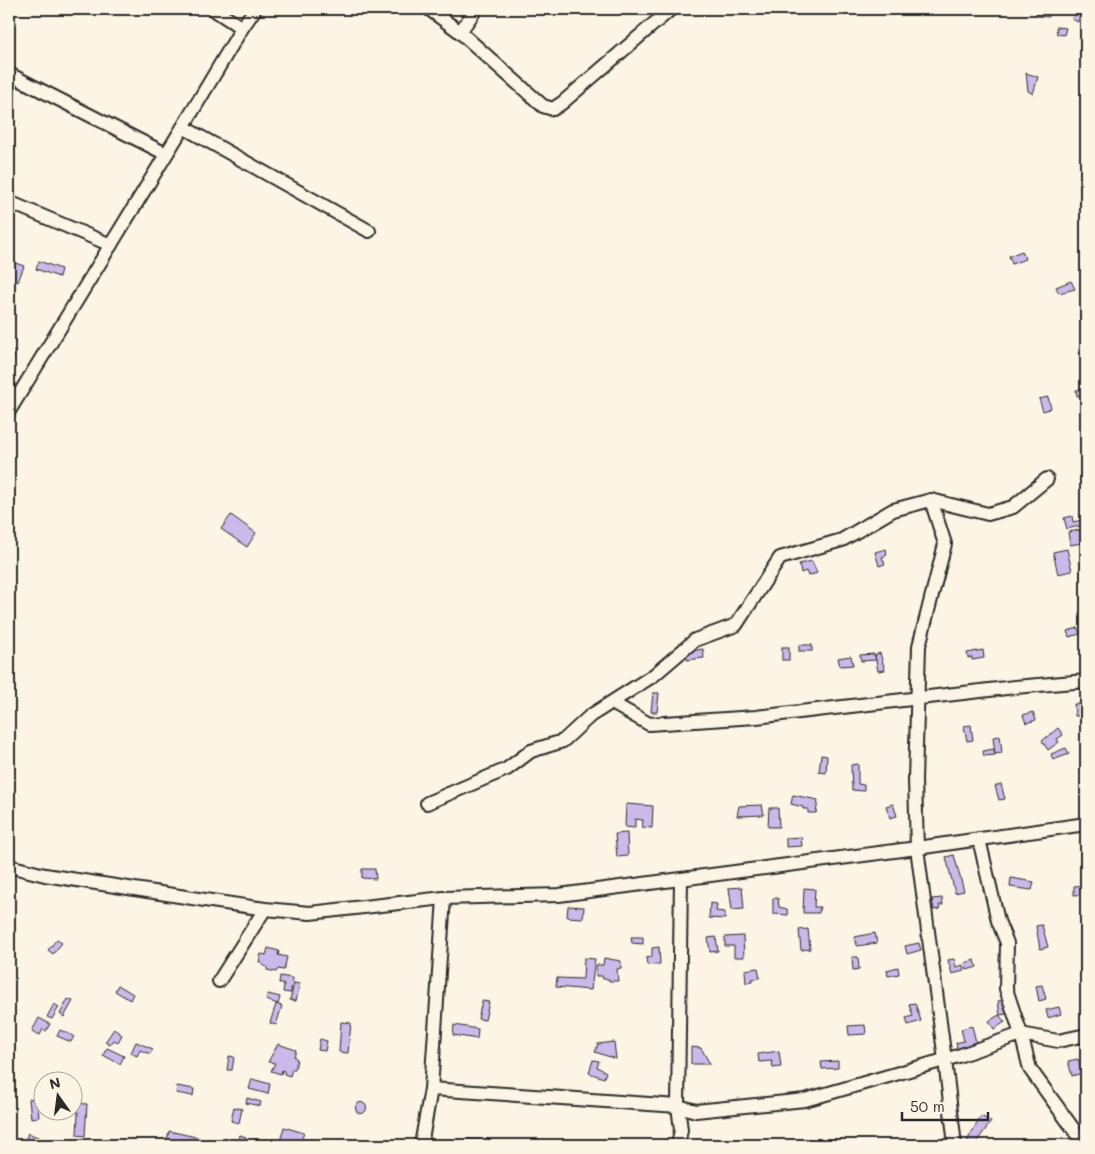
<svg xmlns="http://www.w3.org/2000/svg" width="1095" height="1154" viewBox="0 0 1095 1154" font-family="Mali,sans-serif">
  <rect width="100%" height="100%" fill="#fcf5e5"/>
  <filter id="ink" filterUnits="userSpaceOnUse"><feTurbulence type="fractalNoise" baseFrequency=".02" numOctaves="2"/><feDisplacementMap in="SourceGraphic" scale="10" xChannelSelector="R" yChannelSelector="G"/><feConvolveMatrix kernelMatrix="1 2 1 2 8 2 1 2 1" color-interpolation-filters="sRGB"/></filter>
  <g filter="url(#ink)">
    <!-- building -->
    <g fill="#cab9ea" stroke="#2b2b2b">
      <path d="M1037,9L1048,10L1049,17L1036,16Z"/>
      <path d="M1074,9H1082L1078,22L1072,19Z"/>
      <path d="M1056,27L1066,28L1064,35L1057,34Z"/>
      <path d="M1026,73L1038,77L1033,94L1028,91Z"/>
      <path d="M1022,251L1025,259L1012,264L1009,256Z"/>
      <path d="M9,261L24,266L18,282L9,279Z"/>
      <path d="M39,261L61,269L59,277L36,269Z"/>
      <path d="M1071,281L1075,289L1059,293L1056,287Z"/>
      <path d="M9,350L16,352L9,372Z"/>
      <path d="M1086,389V404H1083L1082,395L1077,396L1076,390Z"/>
      <path d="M1048,397L1051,408L1043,411L1039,399Z"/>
      <path d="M231,515L256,533L247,547L221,529Z"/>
      <path d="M1072,516L1073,522L1082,520L1083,525L1067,529L1064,518Z"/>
      <path d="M1080,530L1082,543L1070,545L1068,532Z"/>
      <path d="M886,549L887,555L882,557L885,564L879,566L875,552Z"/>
      <path d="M1067,549L1072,571L1058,574L1053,552Z"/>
      <path d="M812,561L817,573L808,576L806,571L801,573L799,564Z"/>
      <path d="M1078,628L1080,634L1069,637L1067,631Z"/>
      <rect x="799" y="645" width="13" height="6"/>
      <rect x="782" y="647" width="7" height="13"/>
      <path d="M703,649L704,658L687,660L686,652Z"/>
      <path d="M983,650L984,658L972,660V657L968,658L967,653Z"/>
      <path d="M880,653L885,670L878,671L875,655Z"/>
      <path d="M874,654L876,660L861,661L860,655Z"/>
      <path d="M851,656L853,665L840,666L838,658Z"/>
      <path d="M653,693H659L657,712H651Z"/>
      <path d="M1074,704H1086V716H1075Z"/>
      <path d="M1033,712L1036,720L1026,723L1023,715Z"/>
      <path d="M971,725L973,740L967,741L964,726Z"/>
      <path d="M1058,728L1063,735L1057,739L1059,742L1048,750L1042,741Z"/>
      <path d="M1000,736L1002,753L995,754L993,737Z"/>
      <path d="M1066,748L1069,754L1053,760L1051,754Z"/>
      <path d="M994,749L995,755L984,756L983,751Z"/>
      <path d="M821,755L827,756L826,773L819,772Z"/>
      <path d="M858,764V784L864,785V791L852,790L851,765Z"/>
      <path d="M1001,784L1005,799L999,800L995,786Z"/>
      <path d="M793,795L818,800L816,813H808V809H803V807L791,804Z"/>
      <path d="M626,804L653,806L652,828L642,827L643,820L635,819V828L625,827Z"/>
      <path d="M893,804L897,816L890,818L886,806Z"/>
      <path d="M762,805L764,815L737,816L739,806Z"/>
      <path d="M769,808H778L779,827H768Z"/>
      <path d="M627,833L628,856L617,857L615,834Z"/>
      <path d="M801,837L802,846L786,847V838Z"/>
      <path d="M954,855L964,891L955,893L946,857Z"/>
      <path d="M362,869H375L376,879L362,878Z"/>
      <path d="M1011,878L1034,882L1032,890L1010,887Z"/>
      <path d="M1086,885V894L1074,895V886Z"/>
      <path d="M742,887L744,909L732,910L729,888Z"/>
      <path d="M804,888L815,889L814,907H820L819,913H803Z"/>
      <path d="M773,898H778L779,907L787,909L788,915L773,914Z"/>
      <path d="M942,898L943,905H939L940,909L934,910L932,899Z"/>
      <path d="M710,903L717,904L716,911L725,912V919L709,918Z"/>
      <path d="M568,906L584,907L583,918L567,917Z"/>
      <path d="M1042,925L1048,947L1040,949L1036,926Z"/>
      <path d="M808,929L810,949L801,950L799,930Z"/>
      <path d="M875,933L877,943L857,946L855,937Z"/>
      <path d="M743,936L744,957H734V946H725V937Z"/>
      <path d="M631,937H643V944L632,943Z"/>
      <path d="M716,937L718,951L710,952L708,938Z"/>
      <path d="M57,939L62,943L53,954L48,950Z"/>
      <path d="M919,943L921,950L907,954L905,946Z"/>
      <path d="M659,947L660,964L647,965L646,958L652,957V948Z"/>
      <path d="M268,948L279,951L278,955L287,957L284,970L278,969L276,972L267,970V967L262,965V963L259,962L261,954L266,955Z"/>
      <path d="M852,957H858L859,969L853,970Z"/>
      <path d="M584,958L595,959L591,990L556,987L557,978L583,979Z"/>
      <path d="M604,958L621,961V968L617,969L618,981H609V979H603L602,976H596V965H603Z"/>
      <path d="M954,959L956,967L963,965L964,971L952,974L948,960Z"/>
      <path d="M975,960L977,967L967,970L965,963Z"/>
      <path d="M898,967L899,974L888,976L887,970Z"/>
      <path d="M758,968L760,978L752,979L753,982L746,983L745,970Z"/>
      <path d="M280,976L292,978L291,993L283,992L284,985L279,983Z"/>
      <path d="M294,983L300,984L296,1001L290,1000Z"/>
      <path d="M118,985L133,994L130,1000L115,991Z"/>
      <path d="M1042,985L1046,999L1039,1001L1036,986Z"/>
      <path d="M268,994L280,997L278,1004L266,1000Z"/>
      <path d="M68,999L73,1001L64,1017L60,1014Z"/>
      <path d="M1004,1000L1006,1014L1000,1015L998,1001Z"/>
      <path d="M482,1001L489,1002L485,1020L478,1019Z"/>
      <path d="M915,1003L921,1021L908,1025L906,1018L913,1016L909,1004Z"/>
      <path d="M54,1004L59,1007L52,1019L47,1017Z"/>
      <path d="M276,1004L282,1006L276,1025L270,1023Z"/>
      <path d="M1059,1007L1061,1014L1048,1018L1046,1010Z"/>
      <path d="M999,1015L1005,1022L994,1029L989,1021Z"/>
      <path d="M39,1018L50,1024L46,1031L43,1029L40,1035L32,1031Z"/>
      <path d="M341,1022L351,1023L348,1053L339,1052Z"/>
      <path d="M454,1025L478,1029L477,1039L453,1035Z"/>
      <path d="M865,1025L866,1034L849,1035L848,1026Z"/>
      <path d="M972,1026L977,1046L958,1051L956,1043L964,1041L961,1029Z"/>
      <path d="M114,1029L122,1035L118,1042L114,1040L110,1045L105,1042Z"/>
      <path d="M60,1030L74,1036L71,1042L57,1036Z"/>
      <path d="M320,1039L327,1041L325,1051L318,1050Z"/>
      <path d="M136,1042L153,1049L150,1054L140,1050L137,1056L131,1053Z"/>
      <path d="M614,1042L616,1059L595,1052L598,1044Z"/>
      <path d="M278,1044L296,1050L294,1057L297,1059L295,1069H292L290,1076L284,1074V1071L282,1070L281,1074L271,1071L275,1063L268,1062Z"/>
      <path d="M691,1047L701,1048L710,1064H691Z"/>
      <path d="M107,1048L124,1056L120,1064L103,1055Z"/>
      <path d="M779,1051L781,1067L773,1068L772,1061L759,1062L758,1054Z"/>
      <path d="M229,1056L234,1057L232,1070H227Z"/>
      <path d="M1078,1059L1082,1073L1072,1076L1068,1061Z"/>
      <path d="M593,1060L599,1061L597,1067L606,1072L604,1078L589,1073Z"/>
      <path d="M838,1061V1068L822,1069L821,1062Z"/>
      <path d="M252,1079L270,1084L268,1094L249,1089Z"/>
      <path d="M177,1086L194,1089L193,1096L176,1093Z"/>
      <path d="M37,1098L39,1117L31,1118L29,1099Z"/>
      <path d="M247,1098L261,1102L260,1106L246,1103Z"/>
      <circle cx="361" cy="1108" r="5.5"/>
      <path d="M72,1103L87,1104L85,1136L77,1135L78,1112L72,1111Z"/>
      <path d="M234,1107L242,1109L239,1123L231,1121Z"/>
      <path d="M981,1116L991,1122L974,1145L967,1141Z"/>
      <path d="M284,1127L304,1133L300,1143L290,1140L288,1145H279Z"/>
      <path d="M169,1131L200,1138L198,1145H190L167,1140Z"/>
      <path d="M28,1133L52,1143L51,1145H35L25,1141Z"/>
      <path d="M240,1135L246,1137L244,1145H237Z"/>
      <path d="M57,1139L76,1140L75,1145H57Z"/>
      <path d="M468,1139L495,1141L494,1145H468Z"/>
    </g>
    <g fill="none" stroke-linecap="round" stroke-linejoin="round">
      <!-- street casing -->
      <g stroke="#2b2b2b" stroke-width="16">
        <g id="street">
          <path d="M213,9L242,28"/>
          <path d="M429,9L460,32L543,106L553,109L562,103L671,9"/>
          <path d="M460,32L476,9"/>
          <path d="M9,74L166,154"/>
          <path d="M183,127L369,231"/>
          <path d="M9,202L111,245"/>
          <path d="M9,411L183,127L242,28L255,9"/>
          <path d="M931,500L945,544L919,646L915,780L917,848L945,1060L955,1145"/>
          <path d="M612,703L649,724L756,717L1015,687L1086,681"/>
          <path d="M427,803L507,769L531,751L563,741L590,716L654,675L695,640L736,625L780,558L842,540L893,510L931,500L988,514L1013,507L1047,479"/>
          <path d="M979,839L998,921L1007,943L1006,989L1021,1034L1030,1069L1085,1145"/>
          <path d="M9,866L45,875L205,900L265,909L310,913L444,898L559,895L917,848L1086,824"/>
          <path d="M219,981L265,909"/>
          <path d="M431,1089L678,1106L696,1111L805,1100L958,1056L1021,1034L1058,1041L1086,1035"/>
          <path d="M421,1145L431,1089L444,898"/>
          <path d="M678,1145L681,1130L678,1106L681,879"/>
        </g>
      </g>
      <!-- street -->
      <use href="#street" stroke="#fcf5e5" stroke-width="12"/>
    </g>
  </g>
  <!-- margin -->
  <rect width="1095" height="1154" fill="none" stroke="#fcf5e5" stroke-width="30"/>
  <rect x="15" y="15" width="1065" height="1124" fill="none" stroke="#2b2b2b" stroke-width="2" filter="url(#ink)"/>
  <!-- north arrow -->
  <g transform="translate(58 1096) rotate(346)"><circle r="24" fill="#fcf5e5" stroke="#a8a49b"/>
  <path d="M0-4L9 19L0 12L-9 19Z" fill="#2b2b2b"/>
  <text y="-8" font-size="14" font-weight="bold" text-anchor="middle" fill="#2b2b2b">N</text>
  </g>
  <!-- scale -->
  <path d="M902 1112v8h86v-8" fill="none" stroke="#2b2b2b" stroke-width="2.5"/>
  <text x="910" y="1112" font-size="15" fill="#2b2b2b" stroke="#fcf5e5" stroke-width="4" paint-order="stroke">50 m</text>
</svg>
